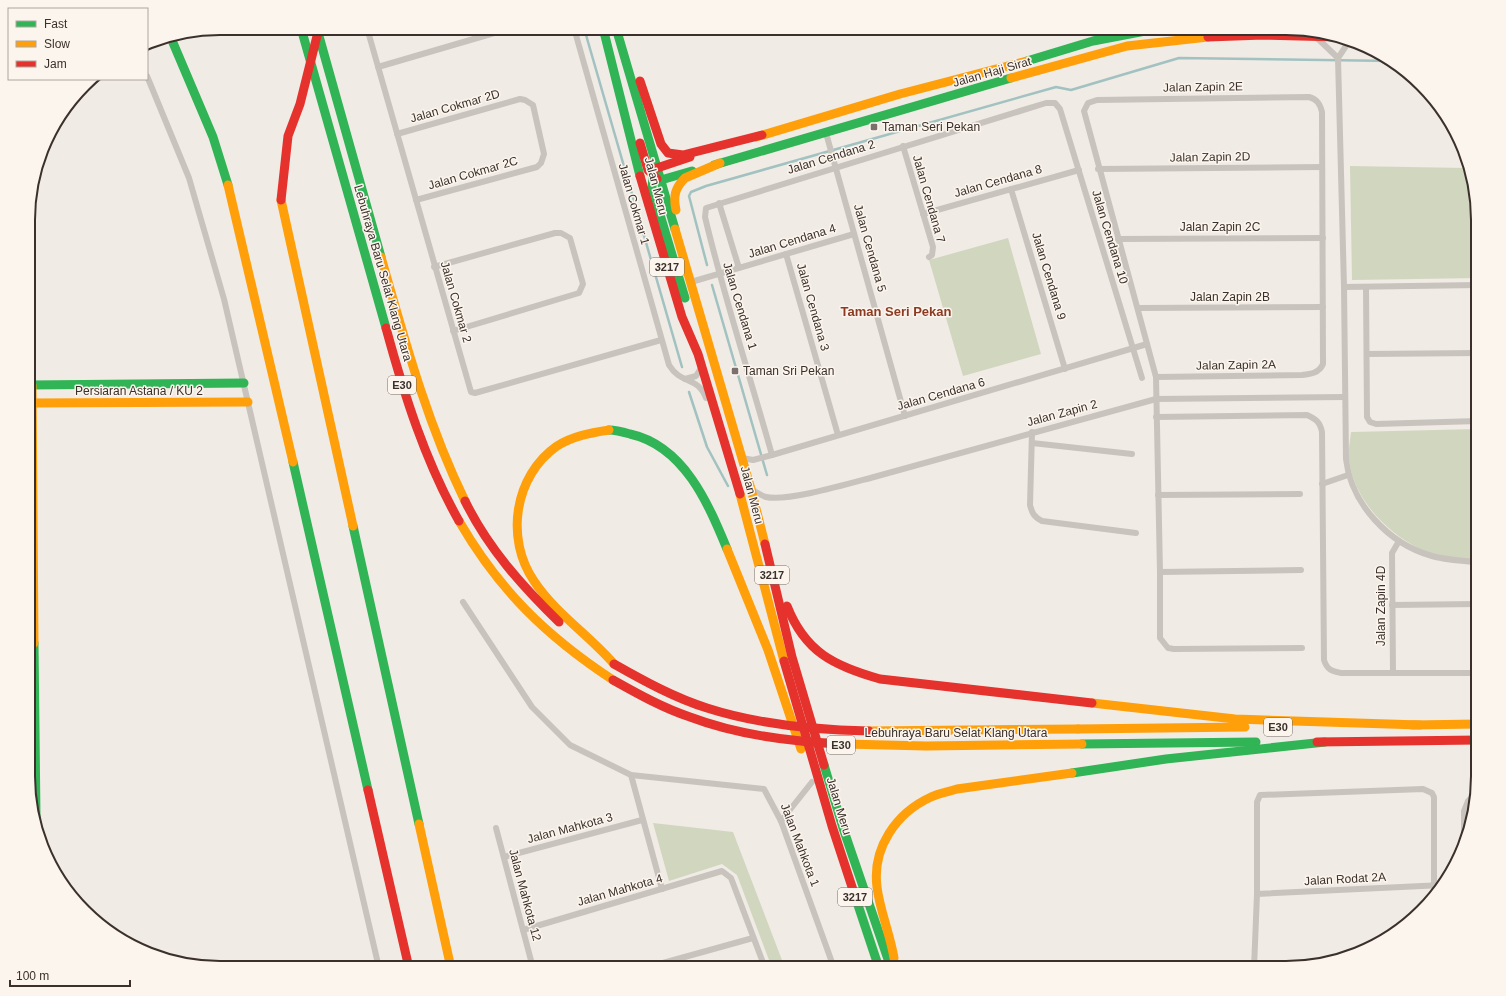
<svg xmlns="http://www.w3.org/2000/svg" width="1506" height="996" viewBox="0 0 1506 996" font-family="Arial,sans-serif">
  <rect width="100%" height="100%" fill="#f0ebe5"/>
  <!-- green -->
  <g fill="#d1d6bf">
    <path d="M1350,166L1466,168L1478,208V278L1352,280Z"/>
    <path d="M1008,238L1041,354L963,376L929,260Z"/>
    <path d="M1478,429V560C1464,559 1445,558 1432,554C1393,540 1354,502 1349,460C1348,451 1350,441 1351,432Z"/>
    <path d="M653,823L733,832L785,968H772L737,875L722,864L669,881Z"/>
  </g>
  <g fill="none" stroke-linecap="round" stroke-linejoin="round">
    <!-- stream -->
    <g stroke="#a1c2c1" stroke-width="2.5">
      <path d="M584,28L682,367"/>
      <path d="M707,265L689,196L691,192L706,186L1056,87L1071,90L1179,58L1393,61"/>
      <path d="M712,285L767,475"/>
      <path d="M689,392L707,447L728,486"/>
    </g>
    <!-- street -->
    <g stroke="#c9c3be" stroke-width="6">
      <path d="M367,28L471,392L475,393L661,340"/>
      <path d="M574,28L669,365C681,385 698,376 706,398"/>
      <path d="M1315,36L1338,58"/>
      <path d="M1350,40L1338,58L1344,287L1346,459C1351,504 1389,544 1432,556C1446,560 1463,561 1478,562"/>
      <path d="M378,67L501,31L505,28"/>
      <path d="M147,76L189,178L224,299L379,968"/>
      <path d="M826,133L905,416"/>
      <path d="M397,134L520,99L525,100L533,105L544,154L541,163L537,167L416,200"/>
      <path d="M903,146L933,247L932,255L929,257"/>
      <path d="M1098,169L1322,167"/>
      <path d="M1011,189L1065,369"/>
      <path d="M719,203L739,268"/>
      <path d="M923,214L1079,170"/>
      <path d="M1118,239L1323,238"/>
      <path d="M786,254L838,435"/>
      <path d="M434,267L555,233H561L570,238L583,284L579,293L453,331"/>
      <path d="M691,282L854,234"/>
      <path d="M1344,287L1478,285"/>
      <path d="M1366,287L1367,417L1370,422L1376,424L1478,421"/>
      <path d="M1138,308L1323,307"/>
      <path d="M1367,354L1478,353"/>
      <path d="M1156,377L1302,375C1311,374 1319,373 1323,364L1322,112C1320,104 1317,99 1309,97L1097,100L1088,103L1084,111L1156,377L1160,572V638L1168,648L1174,649L1302,648"/>
      <path d="M685,379L696,376L701,368"/>
      <path d="M1156,417L1307,415C1316,419 1320,422 1322,432L1324,660C1327,670 1332,671 1341,673H1478"/>
      <path d="M1032,432L1030,505C1032,513 1034,517 1042,521L1136,533"/>
      <path d="M1032,443L1132,454"/>
      <path d="M772,455C750,376 724,297 705,217L706,208L1046,103H1055L1060,109L1142,378"/>
      <path d="M742,458L753,460L772,455L1147,344"/>
      <path d="M1322,484L1348,475"/>
      <path d="M752,490C757,492 762,496 766,497C787,502 851,483 874,477L1156,399L1345,397"/>
      <path d="M1158,495L1300,494"/>
      <path d="M1160,572L1301,570"/>
      <path d="M463,602L532,707L570,745L631,775L764,789L781,821L834,968"/>
      <path d="M1392,605L1478,604"/>
      <path d="M1393,673L1392,553L1399,541"/>
      <path d="M631,775L662,889"/>
      <path d="M781,821L812,782"/>
      <path d="M496,828L533,968"/>
      <path d="M1464,846V811L1468,801L1476,794"/>
      <path d="M504,857L642,820"/>
      <path d="M1257,894L1443,885"/>
      <path d="M523,930L722,871L731,878L765,968"/>
      <path d="M645,968L753,938"/>
      <path d="M1254,968L1257,894V802L1260,795L1423,789L1432,793L1434,797V894"/>
    </g>
    <!-- fast -->
    <g stroke="#30b455" stroke-width="9">
      <path d="M301,28L386,328"/>
      <path d="M603,28L640,176"/>
      <path d="M616,28L675,229"/>
      <path d="M317,29L381,257"/>
      <path d="M171,38L213,137L228,185"/>
      <path d="M1027,61L1093,41L1161,28"/>
      <path d="M714,165L1011,78"/>
      <path d="M657,168L653,176L652,188L685,298"/>
      <path d="M661,180L692,171"/>
      <path d="M30,385L244,383"/>
      <path d="M609,430C616,430 623,432 630,434C684,446 708,503 727,549"/>
      <path d="M293,462L368,790"/>
      <path d="M353,526L419,824"/>
      <path d="M34,643L36,818"/>
      <path d="M1082,744L1256,742"/>
      <path d="M824,765L843,828L891,968"/>
      <path d="M1072,773L1166,759L1325,742"/>
      <path d="M854,893L879,968"/>
    </g>
    <!-- slow -->
    <g stroke="#ff9f0a" stroke-width="9">
      <path d="M1011,78L1127,46L1208,37"/>
      <path d="M756,137L900,94L1027,61"/>
      <path d="M228,185L293,462"/>
      <path d="M281,200L353,526"/>
      <path d="M676,210C673,196 675,188 685,178L720,163"/>
      <path d="M675,229L751,489L765,544"/>
      <path d="M381,257C405,341 427,423 465,501"/>
      <path d="M32,385L34,643"/>
      <path d="M30,403L248,402"/>
      <path d="M609,430C590,433 573,436 557,446C514,476 505,539 534,581C555,613 589,635 614,664"/>
      <path d="M740,494L784,661"/>
      <path d="M459,521C499,590 546,636 613,680"/>
      <path d="M727,549L768,650L801,749"/>
      <path d="M1092,703L1235,719L1420,725"/>
      <path d="M1412,725L1478,724"/>
      <path d="M1078,729L1245,727"/>
      <path d="M419,824L451,968"/>
      <path d="M894,958C890,934 880,911 877,887C872,848 896,813 931,797C939,793 948,792 957,789L1072,773"/>
    </g>
    <!-- jam -->
    <g stroke="#e5322d" stroke-width="9">
      <path d="M1208,37L1263,35L1339,37"/>
      <path d="M640,81L661,144L668,153L683,155L762,135"/>
      <path d="M640,143L648,170L657,179"/>
      <path d="M657,168L690,157"/>
      <path d="M640,176L682,317L698,354L740,494"/>
      <path d="M386,328C404,394 425,461 459,521"/>
      <path d="M465,501C488,548 522,586 559,622"/>
      <path d="M765,544L792,657L824,765"/>
      <path d="M787,606C805,652 834,666 880,679L1092,703"/>
      <path d="M784,661L832,826L854,893"/>
      <path d="M1317,742L1478,740"/>
      <path d="M368,790L409,968"/>
    </g>
    <!-- slow-bridge -->
    <g stroke="#ff9f0a" stroke-width="9">
      <path d="M869,731L1078,729"/>
      <path d="M845,744L926,746L1082,744"/>
    </g>
    <!-- jam-bridge -->
    <g stroke="#e5322d" stroke-width="9">
      <path d="M281,200L288,136L300,104L319,28"/>
      <path d="M614,664C644,681 675,698 707,708C760,725 814,730 869,731"/>
      <path d="M613,680C638,694 663,708 690,717C740,736 793,742 845,744"/>
    </g>
  </g>
  <!-- markers -->
  <g fill="#7a716c" stroke="#fbf5ee" stroke-width="1.5">
    <rect x="870" y="123" width="8" height="8" rx="2"/>
    <rect x="731" y="367" width="8" height="8" rx="2"/>
  </g>
  <g text-anchor="middle" stroke-width="3" stroke-linejoin="round" paint-order="stroke">
    <!-- shield labels -->
    <g fill="#fbf5ee" stroke="#756b66" stroke-width="1">
      <rect x="650" y="258" width="34" height="18" rx="3"/>
      <rect x="388" y="376" width="28" height="18" rx="3"/>
      <rect x="755" y="566" width="34" height="18" rx="3"/>
      <rect x="1264" y="718" width="28" height="18" rx="3"/>
      <rect x="827" y="736" width="28" height="18" rx="3"/>
      <rect x="838" y="888" width="34" height="18" rx="3"/>
    </g>
    <g font-size="11" font-weight="bold" fill="#3b302b">
      <text x="667" y="271">3217</text>
      <text x="402" y="389">E30</text>
      <text x="772" y="579">3217</text>
      <text x="1278" y="731">E30</text>
      <text x="841" y="749">E30</text>
      <text x="855" y="901">3217</text>
    </g>
    <!-- street labels -->
    <g font-size="12" fill="#3b302b" stroke="#fbf5ee">
      <text transform="translate(992 72) rotate(-16)" y="4">Jalan Haji Sirat</text>
      <text transform="translate(1203 87) rotate(-1)" y="4">Jalan Zapin 2E</text>
      <text transform="translate(455 106) rotate(-16)" y="4">Jalan Cokmar 2D</text>
      <text transform="translate(831 157) rotate(-17)" y="4">Jalan Cendana 2</text>
      <text transform="translate(1210 157) rotate(-1)" y="4">Jalan Zapin 2D</text>
      <text transform="translate(473 173) rotate(-16)" y="4">Jalan Cokmar 2C</text>
      <text transform="translate(998 181) rotate(-16)" y="4">Jalan Cendana 8</text>
      <text transform="translate(656 186) rotate(75)" y="4">Jalan Meru</text>
      <text transform="translate(929 199) rotate(74)" y="4">Jalan Cendana 7</text>
      <text transform="translate(634 204) rotate(74)" y="4">Jalan Cokmar 1</text>
      <text x="1220" y="231">Jalan Zapin 2C</text>
      <text transform="translate(1110 237) rotate(73)" y="4">Jalan Cendana 10</text>
      <text transform="translate(792 241) rotate(-17)" y="4">Jalan Cendana 4</text>
      <text transform="translate(870 248) rotate(74)" y="4">Jalan Cendana 5</text>
      <text transform="translate(383 273) rotate(74)" y="4">Lebuhraya Baru Selat Klang Utara</text>
      <text transform="translate(1049 276) rotate(73)" y="4">Jalan Cendana 9</text>
      <text x="1230" y="301">Jalan Zapin 2B</text>
      <text transform="translate(456 302) rotate(74)" y="4">Jalan Cokmar 2</text>
      <text transform="translate(740 306) rotate(73)" y="4">Jalan Cendana 1</text>
      <text transform="translate(813 307) rotate(74)" y="4">Jalan Cendana 3</text>
      <text transform="translate(1236 365) rotate(-1)" y="4">Jalan Zapin 2A</text>
      <text x="139" y="395">Persiaran Astana / KU 2</text>
      <text transform="translate(941 394) rotate(-16)" y="4">Jalan Cendana 6</text>
      <text transform="translate(1062 413) rotate(-15)" y="4">Jalan Zapin 2</text>
      <text transform="translate(752 495) rotate(75)" y="4">Jalan Meru</text>
      <text transform="translate(1381 606) rotate(-90)" y="4">Jalan Zapin 4D</text>
      <text x="956" y="737">Lebuhraya Baru Selat Klang Utara</text>
      <text transform="translate(839 806) rotate(73)" y="4">Jalan Meru</text>
      <text transform="translate(570 828) rotate(-15)" y="4">Jalan Mahkota 3</text>
      <text transform="translate(800 845) rotate(69)" y="4">Jalan Mahkota 1</text>
      <text transform="translate(1345 879) rotate(-3)" y="4">Jalan Rodat 2A</text>
      <text transform="translate(620 890) rotate(-16)" y="4">Jalan Mahkota 4</text>
      <text transform="translate(525 895) rotate(75)" y="4">Jalan Mahkota 12</text>
    </g>
    <!-- poi labels -->
    <g font-size="12" fill="#3b302b" stroke="#fbf5ee" text-anchor="start">
      <text x="882" y="131">Taman Seri Pekan</text>
      <text x="743" y="375">Taman Sri Pekan</text>
    </g>
    <!-- neighbourhood labels -->
    <g font-size="13" font-weight="bold" fill="#8c3b22" stroke="#fbf5ee">
      <text x="896" y="316">Taman Seri Pekan</text>
    </g>
  </g>
  <!-- crop -->
  <path d="M0 0H1506V996H0ZM220 35H1286A185 185 0 0 1 1471 220V776A185 185 0 0 1 1286 961H220A185 185 0 0 1 35 776V220A185 185 0 0 1 220 35Z" fill="#fbf5ee" fill-rule="evenodd"/>
  <path fill="none" stroke="#3b302b" stroke-width="2" d="M220 35H1286A185 185 0 0 1 1471 220V776A185 185 0 0 1 1286 961H220A185 185 0 0 1 35 776V220A185 185 0 0 1 220 35Z"/>
  <!-- legend -->
  <rect x="8" y="8" width="140" height="72" fill="#fbf5ee" stroke="#aea6a0"/>
  <rect x="16" y="21" width="20" height="6" fill="#30b455" stroke="#aea6a0"/>
  <text x="44" y="28" font-size="12" fill="#3b302b">Fast</text>
  <rect x="16" y="41" width="20" height="6" fill="#ff9f0a" stroke="#aea6a0"/>
  <text x="44" y="48" font-size="12" fill="#3b302b">Slow</text>
  <rect x="16" y="61" width="20" height="6" fill="#e5322d" stroke="#aea6a0"/>
  <text x="44" y="68" font-size="12" fill="#3b302b">Jam</text>
  <!-- scale -->
  <path d="M10 980v6h120v-6" fill="none" stroke="#3b302b" stroke-width="2"/>
  <text x="16" y="980" font-size="12" fill="#3b302b" stroke="#fbf5ee" stroke-width="3" paint-order="stroke">100 m</text>
</svg>
